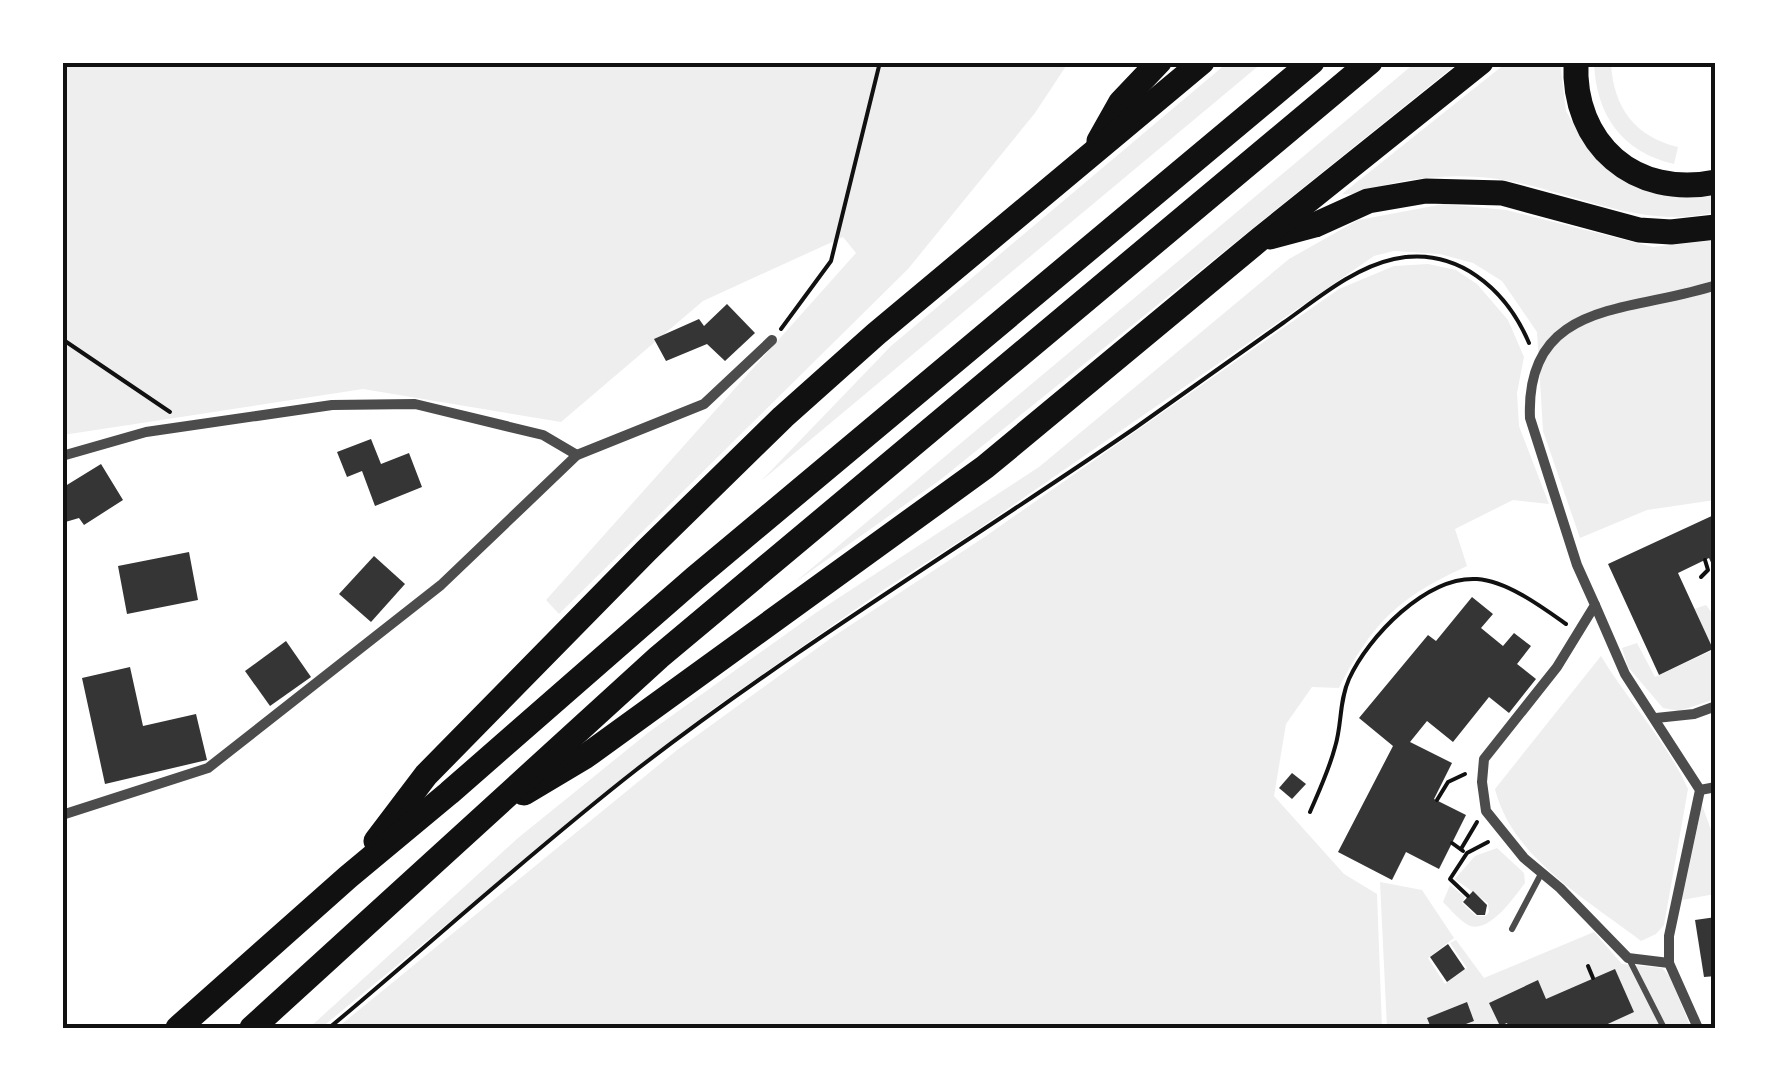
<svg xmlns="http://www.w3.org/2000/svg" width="1778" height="1091" viewBox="0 0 1778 1091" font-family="'Work Sans',sans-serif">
  <rect width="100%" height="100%" fill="#fff"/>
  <!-- green -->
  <g fill="#eee">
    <path d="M1416,62L1458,63L940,480L794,583Z"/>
    <path d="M1560,62L1566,111L1585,144L1715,191L1716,212C1636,233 1558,182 1479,177C1450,175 1422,177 1394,183C1378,186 1357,196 1342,194L1506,63Z"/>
    <path d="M63,63H1068L1035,113L908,269L559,614L546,600L856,253L843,237L703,301L561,422L363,389L63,435Z"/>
    <path d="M1227,63H1262L761,481L891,346Z"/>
    <path d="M1594,63H1611C1613,107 1635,137 1678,147L1674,164C1622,152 1596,115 1594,63Z"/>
    <path d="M1444,204L1506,210L1653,247L1715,240V500L1647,510L1580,538L1543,431L1537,332L1502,281L1473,263L1440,254L1394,251L1374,256L977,530L883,590L717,706L648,758L321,1028H309L518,838L649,732L817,612L1039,467L1289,259L1358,220Z"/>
    <path d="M1428,264L1456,270L1477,284L1508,320L1524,357L1517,393L1519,426L1549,504L1513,500L1455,529L1467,566C1400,597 1373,621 1339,688L1312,687L1286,724L1274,796L1344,874L1377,894L1382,1028H337L677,750L834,636L986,536L1339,289L1394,266Z"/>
    <path d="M1706,605L1715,617V699L1679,711L1663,708L1628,667L1622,648L1637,643L1655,677L1713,650L1694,609Z"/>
    <path d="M1601,656C1628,701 1667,742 1688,789L1664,925L1656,934L1641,941C1588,900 1512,858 1495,789Z"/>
    <path d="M1702,805L1715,841V894L1682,900Z"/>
    <path d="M1497,848L1524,873L1525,883C1514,897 1489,935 1468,925C1459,920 1450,909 1443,902L1450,885L1465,897L1462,903L1476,916H1486L1489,912L1488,903L1455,879L1475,856Z"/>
    <path d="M1380,882L1422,890L1454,938L1428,958L1445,984L1467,968L1450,943L1456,940L1484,978L1594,932L1622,964L1662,968L1670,977L1691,1028H1387Z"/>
  </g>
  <!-- building -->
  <g fill="#353535">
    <path d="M727,304L755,333L725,361L707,344L666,361L654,339L699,319L704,326Z"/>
    <path d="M371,439L381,464L409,453L422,487L375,506L362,471L347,477L337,452Z"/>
    <path d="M101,464L123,500L84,525L79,518L62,523V488Z"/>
    <path d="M1716,514V565L1713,567L1709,558L1678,573L1713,649L1659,675L1608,564Z"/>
    <path d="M189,552L198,600L127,614L118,566Z"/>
    <path d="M374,556L405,584L371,622L339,594Z"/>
    <path d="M1472,597L1493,614L1481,628L1503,646L1514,633L1531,646L1517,664L1536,679L1509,713L1489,697L1453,742L1427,721L1410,742L1452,763L1434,799L1466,815L1439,869L1406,852L1392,880L1338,852L1393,746L1359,718L1428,635L1436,641Z"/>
    <path d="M286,641L311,677L270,706L245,671Z"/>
    <path d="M130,667L143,726L196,714L207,760L105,784L82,678Z"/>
    <path d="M1292,773L1306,784L1292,799L1279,788Z"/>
    <path d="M1473,891L1487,905L1485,915H1477L1463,902Z"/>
    <path d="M1716,917V976L1704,977L1695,920Z"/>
    <path d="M1448,944L1465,969L1447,982L1430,957Z"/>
    <path d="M1615,969L1634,1012L1599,1028H1509L1507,1023L1500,1026L1489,1003L1538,980L1546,999Z"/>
    <path d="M1467,1002L1474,1021L1455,1028H1431L1427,1018Z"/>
  </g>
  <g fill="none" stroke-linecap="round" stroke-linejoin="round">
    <!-- path -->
    <g stroke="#111" stroke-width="4">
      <path d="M781,329L831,261L880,62"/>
      <path d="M62,339L170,412"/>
      <path d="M1701,577L1708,570L1705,560"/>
      <path d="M1437,800L1448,782L1465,774"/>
      <path d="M1310,812C1319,791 1329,770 1335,747C1342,725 1339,701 1349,679C1368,637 1426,576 1477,579C1507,581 1542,607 1566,624"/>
      <path d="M1452,843L1463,851"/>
      <path d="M1461,849L1477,822"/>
      <path d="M1468,896L1450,879L1467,853L1488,842"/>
      <path d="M1588,966L1593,978"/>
      <path d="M329,1028C431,943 531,852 636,770C795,647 969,542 1135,428C1185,393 1234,358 1283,323C1317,299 1353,268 1394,259C1457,246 1506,289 1529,343"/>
    </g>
    <!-- service -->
    <g stroke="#4c4c4c" stroke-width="6">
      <path d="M1512,929L1541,874"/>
      <path d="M1629,959L1664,1028"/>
    </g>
    <!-- minor -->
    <g stroke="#4c4c4c" stroke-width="10">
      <path d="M62,456L146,432L332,405L415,404L543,435L577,455"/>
      <path d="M1595,605L1625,674L1700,790L1669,936V963"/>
      <path d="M1656,718L1694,714L1716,706"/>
      <path d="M1700,790L1716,787"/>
      <path d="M62,815L208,768L441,585L577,455L704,404L772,340"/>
      <path d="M1698,1028L1669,963L1628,958L1560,888L1524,858L1486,811L1482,782L1484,759L1557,667L1595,605L1577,565L1530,418C1525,298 1633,313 1716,285"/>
    </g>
    <!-- motorway -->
    <g stroke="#111" stroke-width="25">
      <path d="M1576,62C1572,144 1635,199 1716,182"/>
      <path d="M1099,141L1121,102L1159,62"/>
      <path d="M1270,237L1315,225L1368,201L1426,191L1502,193L1639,230L1671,232L1716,227"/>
      <path d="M524,793L586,756L985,467L1260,239L1481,62"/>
      <path d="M376,841L426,775L646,551L783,417L876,334L1202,62"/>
      <path d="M178,1028L348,877L449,793L695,578L1312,62"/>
      <path d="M252,1028L659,657L1370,62"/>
    </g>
  </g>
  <!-- border -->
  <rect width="1778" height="1091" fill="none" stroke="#ffffff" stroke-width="130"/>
  <rect x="65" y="65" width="1648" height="961" fill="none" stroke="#111" stroke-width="4"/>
</svg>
